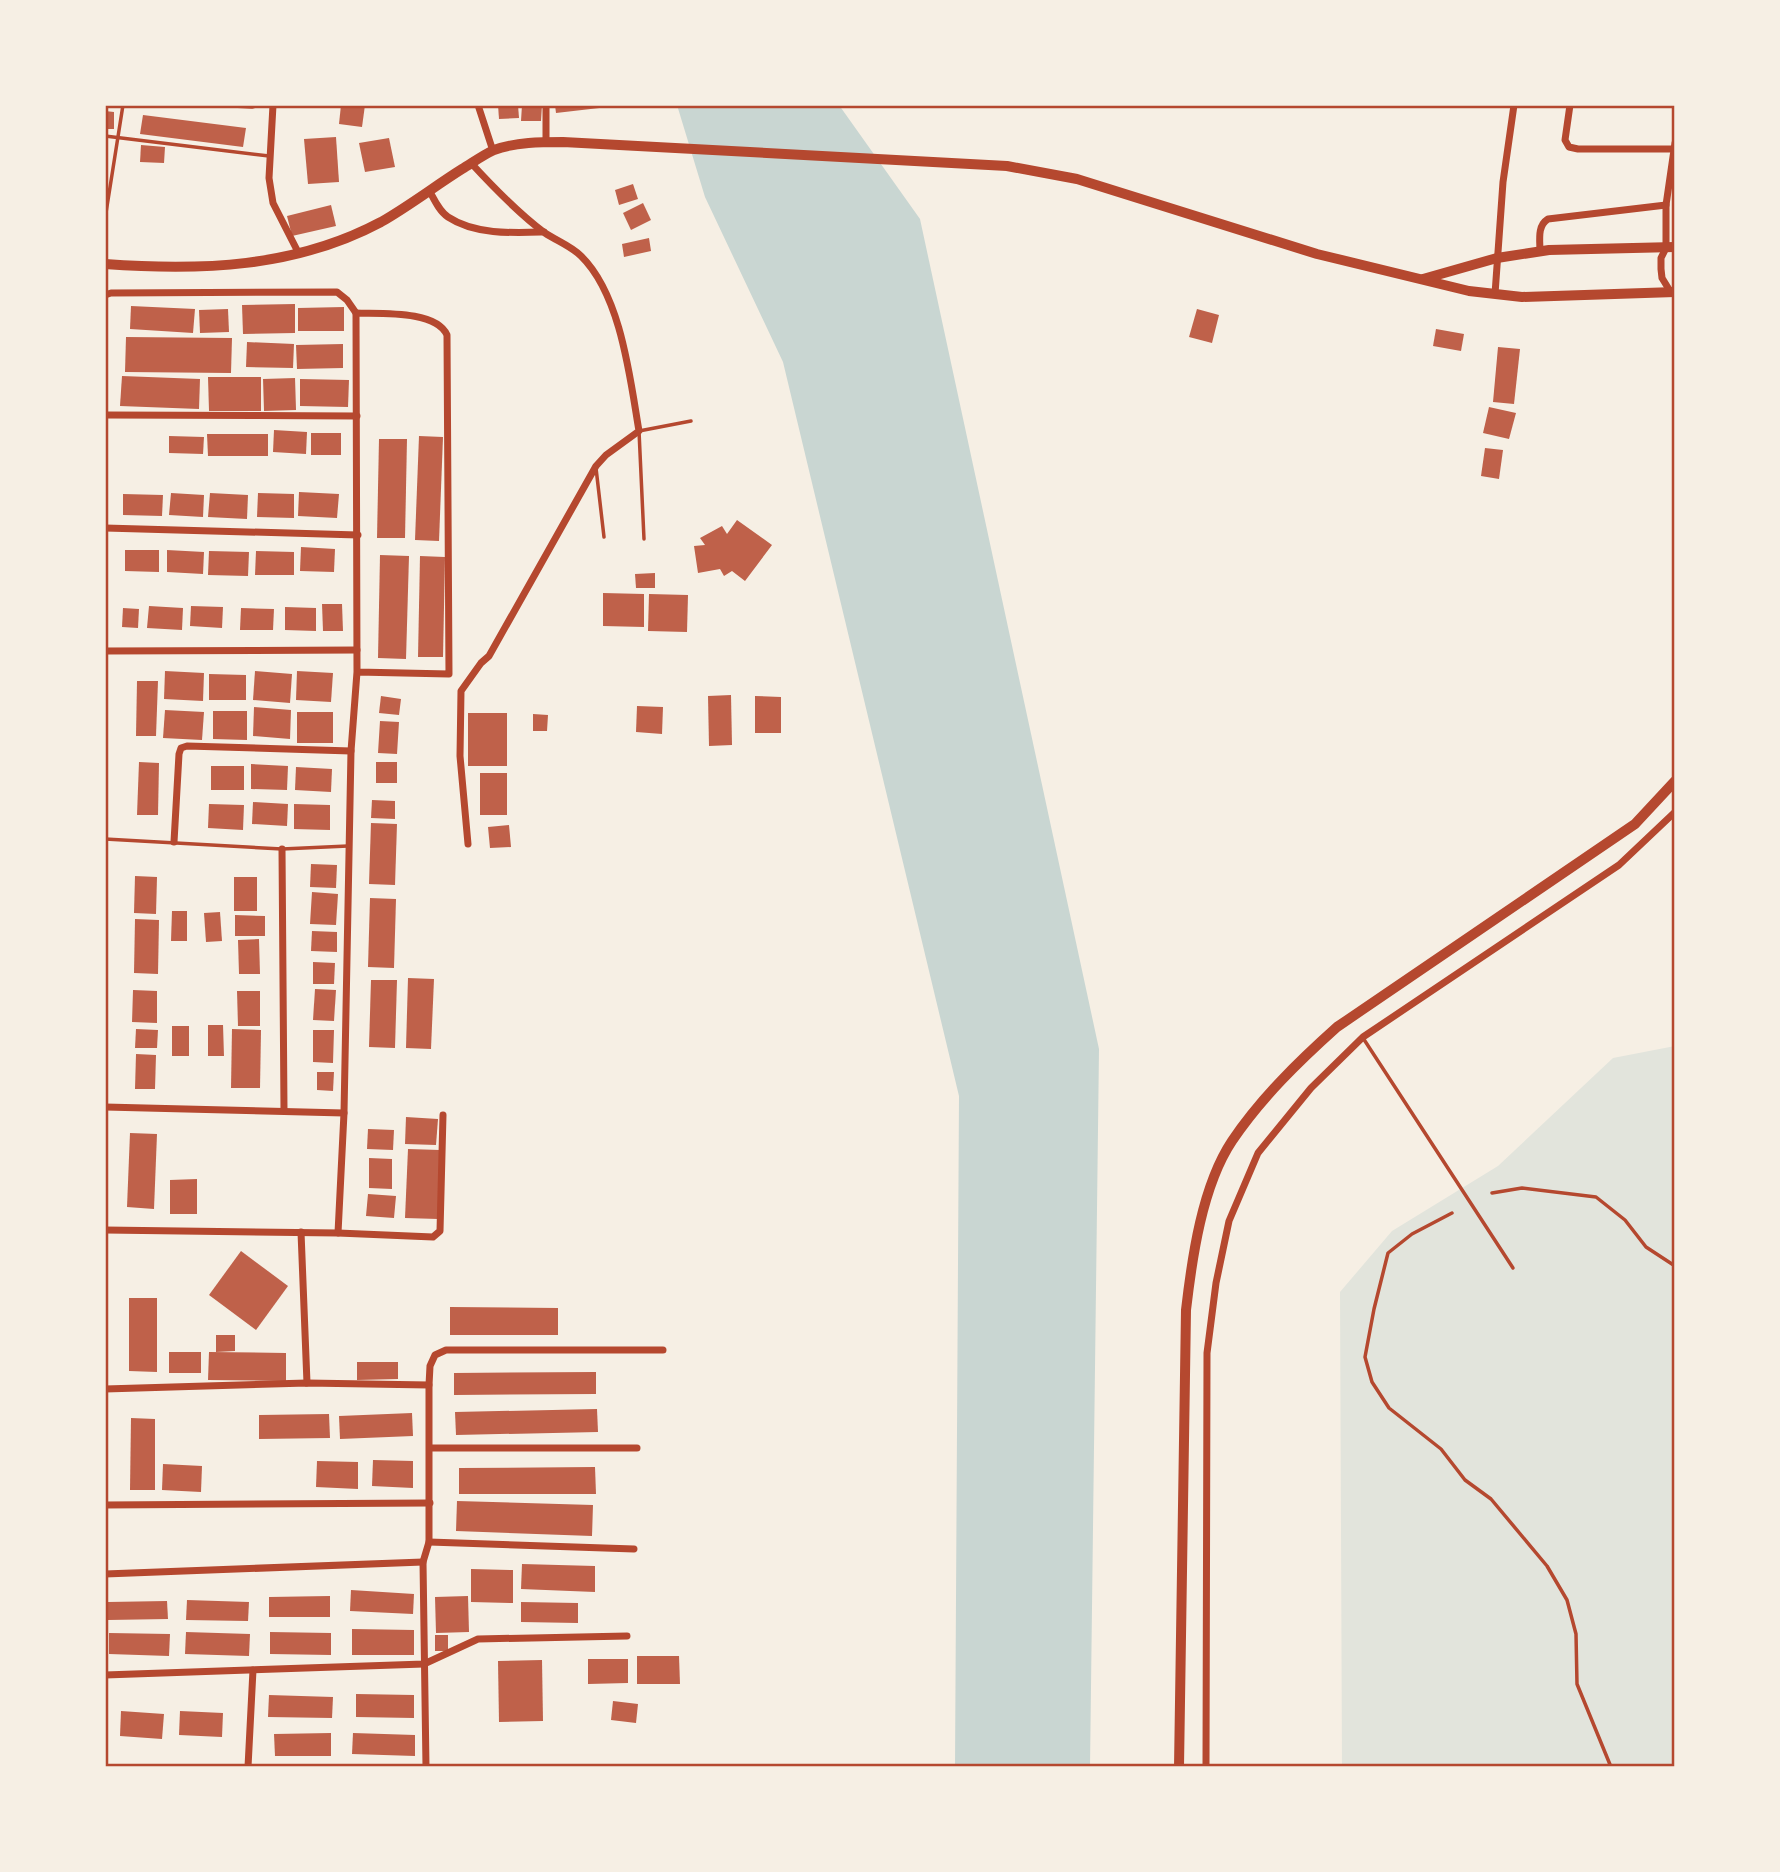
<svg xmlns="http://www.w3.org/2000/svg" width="1780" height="1872" viewBox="0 0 1780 1872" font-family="Arial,sans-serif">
  <rect width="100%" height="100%" fill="#f6efe4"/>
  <!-- green -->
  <path fill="#e2e4dc" d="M1675,1046V1767H1342L1340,1292L1392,1231L1498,1166L1613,1058Z"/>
  <!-- water -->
  <path fill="#c9d6d2" d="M677,105H839L920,219L1099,1049L1090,1767H955L959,1096L783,362L705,197Z"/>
  <!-- building -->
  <g fill="#bf614a">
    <path d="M341,105H365L362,127L339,124Z"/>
    <path d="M498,105H518L519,118L499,119Z"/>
    <path d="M522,105H542L541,121H521Z"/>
    <path d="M555,105H607L608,107L556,113Z"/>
    <path d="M105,111L114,112V129H105Z"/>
    <path d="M143,115L246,128L243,147L140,134Z"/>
    <path d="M336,137L339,182L308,184L304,139Z"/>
    <path d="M389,138L395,167L365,172L359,143Z"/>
    <path d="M141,145L165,147L164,163L140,162Z"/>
    <path d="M633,184L638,199L619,205L615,190Z"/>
    <path d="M643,203L651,220L631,230L623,213Z"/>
    <path d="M331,205L336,226L292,236L287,216Z"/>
    <path d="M649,238L651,251L624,257L622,244Z"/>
    <path d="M295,304V333L243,334L242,305Z"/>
    <path d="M131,306L195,309L193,333L130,329Z"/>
    <path d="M344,307V331H298V308Z"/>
    <path d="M228,309L229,332L200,333L199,310Z"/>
    <path d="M1197,309L1219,315L1212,343L1189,337Z"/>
    <path d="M1436,329L1464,334L1461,351L1433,346Z"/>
    <path d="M126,337L232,338L231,373L125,372Z"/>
    <path d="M247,342L294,344L293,368L246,367Z"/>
    <path d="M343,344V368L297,369L296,345Z"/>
    <path d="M1498,347L1520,349L1514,404L1493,402Z"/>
    <path d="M122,376L200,379L199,409L120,406Z"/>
    <path d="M208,377H261V411H209Z"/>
    <path d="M295,378L296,410L264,411L263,379Z"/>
    <path d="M300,379L349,380L348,407L300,406Z"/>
    <path d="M1489,407L1516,413L1509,439L1483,433Z"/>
    <path d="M274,430L307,432L306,454L273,452Z"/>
    <rect x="311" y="433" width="30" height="22"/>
    <path d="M207,434H268V456H208Z"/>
    <path d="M169,436L204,437L203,454L169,453Z"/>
    <path d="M419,436L443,437L439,541L415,540Z"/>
    <path d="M379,439H407L405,538H377Z"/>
    <path d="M1485,448L1503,450L1499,479L1481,476Z"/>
    <path d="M299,492L339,494L337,518L298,516Z"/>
    <path d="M171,493L204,495L203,517L169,515Z"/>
    <path d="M210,493L248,495L247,519L208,517Z"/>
    <path d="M258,493L294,494V518L257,517Z"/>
    <path d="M123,494L163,495L162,516L123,515Z"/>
    <path d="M737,520L772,545L745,581L732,571L724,576L720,569L698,573L694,546L705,545L700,538L722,526L727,534Z"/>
    <path d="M301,547L335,549L334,572L300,571Z"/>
    <path d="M125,550H159V572L125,571Z"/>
    <path d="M167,550L204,552L203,574L167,572Z"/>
    <path d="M209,551L249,552L248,576L208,575Z"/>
    <path d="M256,551L294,552V575H255Z"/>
    <path d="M380,555L409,556L406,659L378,658Z"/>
    <path d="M420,556L445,557L443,657H418Z"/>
    <path d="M655,573V588H636L635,574Z"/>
    <path d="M603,593L644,594V627L603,626Z"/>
    <path d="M649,594L688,595L687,632L648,631Z"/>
    <path d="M322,604H342L343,631H323Z"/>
    <path d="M149,606L183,608L182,630L147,628Z"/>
    <path d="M191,606L223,607L222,628L190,626Z"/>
    <path d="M285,607L316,608V631L285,630Z"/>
    <path d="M123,608L139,609L138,628L122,627Z"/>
    <path d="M241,608L274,609L273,630H240Z"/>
    <path d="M165,671L204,673L203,701L164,699Z"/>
    <path d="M255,671L292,674L290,703L253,700Z"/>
    <path d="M297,671L333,673L331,702L296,700Z"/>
    <path d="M209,674L246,675V700H209Z"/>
    <path d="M137,681H158L156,736H136Z"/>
    <path d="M731,695L732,745L709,746L708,696Z"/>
    <path d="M381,696L401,699L399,715L379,713Z"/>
    <path d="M755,696L781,697V733H755Z"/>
    <path d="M637,706L663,707L662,734L636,732Z"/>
    <path d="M254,707L291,710L290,739L253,736Z"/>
    <path d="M165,710L204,712L202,740L163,738Z"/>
    <path d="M213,711H247V740L213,739Z"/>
    <rect x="297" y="712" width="36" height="31"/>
    <rect x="468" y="713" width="39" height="53"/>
    <path d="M533,714L548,715L547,731H533Z"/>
    <path d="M380,721L399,722L397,754L378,753Z"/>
    <path d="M139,762L159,763L158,815H137Z"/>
    <rect x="376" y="762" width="21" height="21"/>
    <path d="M251,764L288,766L287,790L251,789Z"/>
    <rect x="211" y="766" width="33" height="24"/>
    <path d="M296,767L332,769L331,792L295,790Z"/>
    <rect x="480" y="773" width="27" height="42"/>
    <path d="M372,800L395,801V819L371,818Z"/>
    <path d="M253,802L288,804L287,826L252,824Z"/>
    <path d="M209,804L244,805L243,830L208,828Z"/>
    <path d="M294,804L330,805V830L294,829Z"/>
    <path d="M371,823L397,824L395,885L369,884Z"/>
    <path d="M509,825L511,847L490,848L488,827Z"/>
    <path d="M311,864L337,865L336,888L310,887Z"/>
    <path d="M135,876L157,877L156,914L134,913Z"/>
    <rect x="234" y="877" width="23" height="34"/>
    <path d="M312,892L338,894L336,925L310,924Z"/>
    <path d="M370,898L396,899L394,968L368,967Z"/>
    <path d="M172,911H187V941H171Z"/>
    <path d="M220,912L222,941L206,942L204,913Z"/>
    <path d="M235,915L265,916V936H235Z"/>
    <path d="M135,919L159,920L158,974L134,973Z"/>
    <path d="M312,931L337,932V952L311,951Z"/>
    <path d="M259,939L260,974H239L238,940Z"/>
    <path d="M313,962L335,963L334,984H313Z"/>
    <path d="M408,978L434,979L431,1049L406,1048Z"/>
    <path d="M371,980H397L395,1048L369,1047Z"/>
    <path d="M315,989L336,990L334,1021L313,1020Z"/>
    <path d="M133,990L157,991V1023L132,1022Z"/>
    <path d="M237,991H260V1026H238Z"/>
    <path d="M208,1025H223L224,1056H208Z"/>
    <rect x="172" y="1026" width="17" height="30"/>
    <path d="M136,1029L158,1030L157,1048H135Z"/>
    <path d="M232,1029L261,1030L260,1088H231Z"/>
    <path d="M313,1030H334L333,1063L313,1062Z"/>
    <path d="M136,1054L156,1055L155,1089H135Z"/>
    <path d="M317,1072H334L333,1091L317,1090Z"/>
    <path d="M406,1117L438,1119L436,1145L405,1144Z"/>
    <path d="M368,1129L394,1130L393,1150L367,1149Z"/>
    <path d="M130,1133L157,1134L154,1209L127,1207Z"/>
    <path d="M408,1149L440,1150L438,1219L405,1218Z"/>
    <path d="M369,1158L392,1159V1189L369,1188Z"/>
    <path d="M197,1179V1214H170V1180Z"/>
    <path d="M368,1194L396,1196L394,1218L366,1216Z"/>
    <path d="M241,1251L288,1286L256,1330L209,1295Z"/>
    <path d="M129,1298H157V1372L129,1371Z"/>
    <path d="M450,1307L558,1308V1335H450Z"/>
    <path d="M216,1335H235V1351L216,1352Z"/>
    <rect x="169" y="1352" width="32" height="21"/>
    <path d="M209,1352L286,1353V1381L208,1380Z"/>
    <path d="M357,1362H398V1379L357,1380Z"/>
    <path d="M596,1372V1394L454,1395V1373Z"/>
    <path d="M597,1409L598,1432L456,1435L455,1412Z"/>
    <path d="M412,1413L413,1436L340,1439L339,1416Z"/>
    <path d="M329,1414L330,1438L259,1439V1415Z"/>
    <path d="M131,1418L155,1419V1490H130Z"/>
    <path d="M373,1460L413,1461V1488L372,1486Z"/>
    <path d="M317,1461L358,1462V1489L316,1487Z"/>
    <path d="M163,1464L202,1466L201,1492L162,1490Z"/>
    <path d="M595,1467L596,1494H459V1468Z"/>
    <path d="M457,1501L593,1505L592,1536L456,1531Z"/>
    <path d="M522,1564L595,1566V1592L521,1589Z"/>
    <path d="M471,1569L513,1570V1603L471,1602Z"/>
    <path d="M351,1590L414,1594L413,1614L350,1611Z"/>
    <path d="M330,1596V1617H269V1597Z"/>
    <path d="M468,1596L469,1632L436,1633L435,1597Z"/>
    <path d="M187,1600L249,1602L248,1621L186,1620Z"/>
    <path d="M167,1601L168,1619L108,1620V1602Z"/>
    <path d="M521,1602L578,1603V1623L521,1622Z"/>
    <path d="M352,1629L414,1630V1655H352Z"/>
    <path d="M186,1632L250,1634L249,1656L185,1654Z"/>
    <path d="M270,1632L331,1633V1655L270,1654Z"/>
    <path d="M109,1633L170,1634L169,1656L109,1654Z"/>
    <rect x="435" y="1635" width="13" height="16"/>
    <path d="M637,1656H679L680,1684H637Z"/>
    <path d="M588,1659H628V1683L588,1684Z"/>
    <path d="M542,1660L543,1721L499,1722L498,1661Z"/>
    <path d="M356,1694L414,1695V1718L356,1717Z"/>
    <path d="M269,1695L333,1697L332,1718L268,1717Z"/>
    <path d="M613,1701L638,1704L636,1723L611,1720Z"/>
    <path d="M121,1711L164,1714L162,1739L120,1736Z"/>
    <path d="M180,1711L223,1713L222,1737L179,1735Z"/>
    <path d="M331,1733V1756H275L274,1734Z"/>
    <path d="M353,1733L415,1735V1756L352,1754Z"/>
  </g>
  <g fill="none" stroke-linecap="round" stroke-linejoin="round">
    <!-- path -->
    <g stroke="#b5482f" stroke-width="3.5">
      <path d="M1492,1193L1522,1188L1596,1197L1625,1220L1646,1247L1675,1266"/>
      <path d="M1452,1213L1412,1234L1388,1253L1374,1309L1365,1357L1372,1382L1389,1408L1441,1449L1465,1480L1491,1499L1547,1566L1567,1600L1576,1634L1577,1684L1611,1767"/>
    </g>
    <!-- service -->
    <g stroke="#b5482f" stroke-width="3.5">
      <path d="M214,105L252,107L259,105"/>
      <path d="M105,136L269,156"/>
      <path d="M105,219L123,105"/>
      <path d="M596,468L604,537"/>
      <path d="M644,539L639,431L691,421"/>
      <path d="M105,839L282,849L348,846"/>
      <path d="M1363,1038L1513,1268"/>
    </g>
    <!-- minor -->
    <g stroke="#b5482f" stroke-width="7">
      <path d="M273,105L269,178L273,203L299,254"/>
      <path d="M478,105L493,151"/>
      <path d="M546,105V142"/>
      <path d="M1570,105L1565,140L1569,147L1578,149H1674"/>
      <path d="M429,190C434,199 439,211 448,217C475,235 514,233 544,232"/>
      <path d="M1540,252C1540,240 1537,226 1548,219L1666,205"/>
      <path d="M1670,291L1662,278L1661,269V258L1666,248V205L1675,143"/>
      <path d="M1495,294L1503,182L1514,105"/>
      <path d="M105,295L111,293L337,292L347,300L356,313"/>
      <path d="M105,415L357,416"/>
      <path d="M105,528L358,535"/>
      <path d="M105,651L357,650"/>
      <path d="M174,842L179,754L181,748L187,746L351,751"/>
      <path d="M468,844L460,756L461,691L481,663L489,656L596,466L606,455L639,431C630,378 621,295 581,256C571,246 557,241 545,233C518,213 494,188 471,163"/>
      <path d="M282,849L284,1110"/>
      <path d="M105,1107L344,1113"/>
      <path d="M105,1230L338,1233L344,1113L351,751L357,672L356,313C380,314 436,310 447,335L449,674L357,672"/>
      <path d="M301,1232L307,1383"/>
      <path d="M338,1233L433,1237L440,1231L443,1115"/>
      <path d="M105,1389L307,1383L429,1385"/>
      <path d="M430,1448H637"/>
      <path d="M105,1505L430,1503"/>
      <path d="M429,1542L634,1549"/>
      <path d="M105,1574L423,1562"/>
      <path d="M105,1675L424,1664L478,1639L627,1636"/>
      <path d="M248,1767L253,1670"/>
      <path d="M426,1767L423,1562L429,1542V1385L430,1366L435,1355L446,1350H663"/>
      <path d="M1206,1767L1207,1353L1216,1283L1229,1221L1258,1153L1311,1088L1363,1037L1619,865L1675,812"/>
    </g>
    <!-- secondary -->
    <g stroke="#b5482f" stroke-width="10">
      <path d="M105,264C200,271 295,268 381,222C409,206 435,186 462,169C472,163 483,155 494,150C516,142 541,142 563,142L1007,166L1077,179L1317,254L1469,291L1522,297L1675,292"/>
      <path d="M1423,279L1497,258L1549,250L1675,247"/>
      <path d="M1179,1767L1186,1310C1192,1258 1202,1186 1232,1141C1261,1098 1299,1061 1337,1027L1635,824L1675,781"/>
    </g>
  </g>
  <!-- border -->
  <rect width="1780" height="1872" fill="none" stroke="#f6efe4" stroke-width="214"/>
  <rect x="107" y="107" width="1566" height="1658" fill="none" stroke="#b5482f" stroke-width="2.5"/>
</svg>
